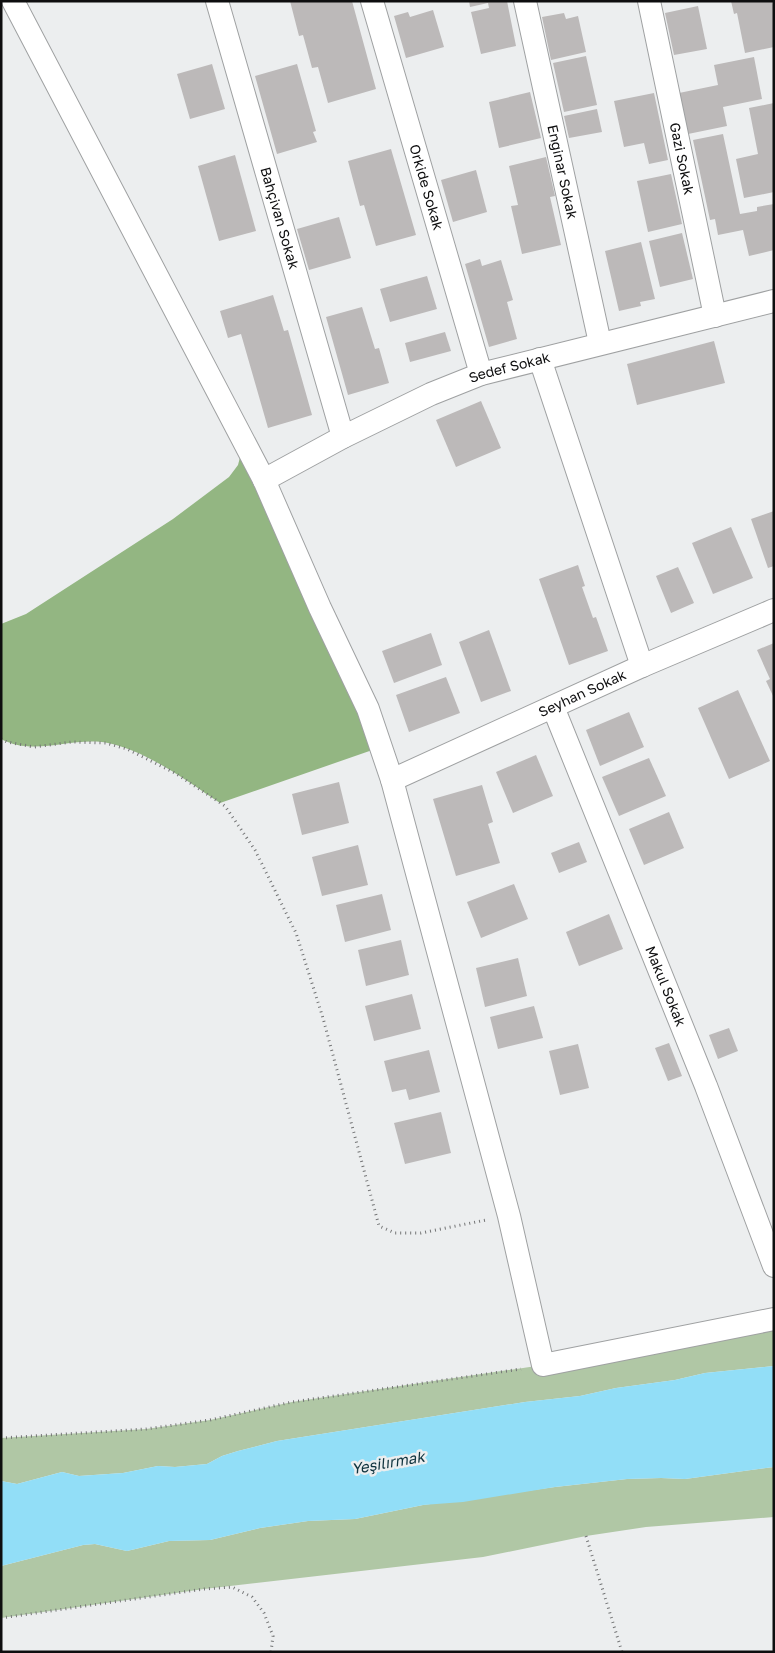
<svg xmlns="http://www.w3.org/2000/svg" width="775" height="1653" viewBox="0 0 775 1653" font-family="'Golos Text',sans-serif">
  <rect width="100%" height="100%" fill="#eceeef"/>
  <!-- green -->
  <g fill="#b0c7a5">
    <path d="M774,1319V1366L705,1373L675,1380L616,1388L580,1396L525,1402L277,1441L238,1451L222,1456L207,1464L175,1467L158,1466L123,1473L79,1476L62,1472L17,1484L1,1481V1438L146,1429L210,1420L292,1402L543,1365Z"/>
    <path d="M774,1467V1517L646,1527L586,1536L483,1557L204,1589L1,1618V1566L83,1545L95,1544L127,1551L169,1541L210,1540L260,1528L308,1521L355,1519L423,1505L555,1487L627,1479L661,1478L685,1479Z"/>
  </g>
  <!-- forest -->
  <path fill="#93b682" d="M244,442L381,747L220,803C187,781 147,751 108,743C72,736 35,757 1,739V624L26,614L173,519L229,477L238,465Z"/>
  <!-- water -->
  <path fill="#92def7" d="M774,1366V1467L685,1479L661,1478L627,1479L555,1487L463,1502L423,1505L355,1519L308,1521L260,1528L210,1540L169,1541L127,1551L95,1544L83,1545L1,1566V1481L17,1484L62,1472L79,1476L123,1473L158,1466L175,1467L207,1464L222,1456L238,1451L277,1441L525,1402L580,1396L616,1388L675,1380L705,1373Z"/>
  <!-- building -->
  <g fill="#bcb9b9">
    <path d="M290,1H352L376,89L328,103L318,67L312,68L303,35L299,36Z"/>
    <path d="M469,1H507L516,46L481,54L471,12L489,8L488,3L470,7Z"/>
    <path d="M731,1H772L774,9V47L745,53L737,13L734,14Z"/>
    <path d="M698,6L707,49L674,55L665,13Z"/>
    <path d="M433,10L444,47L406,58L394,16L408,12L410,17Z"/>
    <path d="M564,13L566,19L578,16L586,52L551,60L542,17Z"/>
    <path d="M586,56L597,105L564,112L553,63Z"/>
    <path d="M754,57L762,99L723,107L727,126L688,134L679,93L718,85L714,65Z"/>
    <path d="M212,64L225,109L190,119L177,74Z"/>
    <path d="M297,64L316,131L313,132L317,142L277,154L255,76Z"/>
    <path d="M530,92L541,138L499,148L489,102Z"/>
    <path d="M654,93L668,160L649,164L644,143L624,147L614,101Z"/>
    <path d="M774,103V192L744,198L736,159L758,154L749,108Z"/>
    <path d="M597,109L602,132L569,138L564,116Z"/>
    <path d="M723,134L740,214L757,211V207L774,204V250L749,256L743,230L718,235L715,219L710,220L693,140Z"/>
    <path d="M391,149L416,235L376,246L364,205L360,206L348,161Z"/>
    <path d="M235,155L256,231L219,241L198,166Z"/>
    <path d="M546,157L555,196L550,197L561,245L522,254L511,206L518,205L509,166Z"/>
    <path d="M476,170L487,212L453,222L441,180Z"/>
    <path d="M671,174L682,224L648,232L637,181Z"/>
    <path d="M339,217L351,258L309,270L297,229Z"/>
    <path d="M682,233L693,279L660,287L649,241Z"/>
    <path d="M641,242L655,299L640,302L641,306L619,311L605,251Z"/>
    <path d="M480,259L482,266L501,260L513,300L507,302L517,339L489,347L465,264Z"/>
    <path d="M427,276L437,309L390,322L380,289Z"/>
    <path d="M273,295L284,331L288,330L312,415L268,428L241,334L228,338L220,311Z"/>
    <path d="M362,307L375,349L379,348L389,383L348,395L326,317Z"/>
    <path d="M445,332L451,351L410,362L405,343Z"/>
    <path d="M714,341L725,383L637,405L627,364Z"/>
    <path d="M481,401L501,448L456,467L436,420Z"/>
    <path d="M774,511V566L768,568L751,519Z"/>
    <path d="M731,527L753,578L713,594L692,543Z"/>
    <path d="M578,565L585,586L582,587L593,618L596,617L608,651L569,665L539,579Z"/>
    <path d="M678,567L694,603L671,613L656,576Z"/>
    <path d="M489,630L511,691L481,702L459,642Z"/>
    <path d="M431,633L442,665L394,683L382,651Z"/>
    <path d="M774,643V698L766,681L770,679L757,650Z"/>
    <path d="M446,677L460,713L409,732L396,695Z"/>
    <path d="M738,690L770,761L729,779L698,708Z"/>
    <path d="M629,712L644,747L600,766L586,730Z"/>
    <path d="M536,755L553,796L513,813L496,772Z"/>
    <path d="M649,758L666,796L619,816L602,777Z"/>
    <path d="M339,782L349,823L302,835L292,794Z"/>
    <path d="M482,785L493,822L488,824L500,863L456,876L433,799Z"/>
    <path d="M669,812L684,848L644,865L629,829Z"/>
    <path d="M579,842L587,862L559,873L551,853Z"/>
    <path d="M358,845L368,885L322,896L312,857Z"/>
    <path d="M514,884L528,919L481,938L467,902Z"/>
    <path d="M382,894L391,930L345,942L336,905Z"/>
    <path d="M609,914L623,949L579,966L566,932Z"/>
    <path d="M401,940L409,975L366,986L358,950Z"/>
    <path d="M518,958L527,996L485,1007L476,968Z"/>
    <path d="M412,994L421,1029L374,1041L365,1006Z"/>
    <path d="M534,1006L543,1038L498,1049L490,1017Z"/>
    <path d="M729,1028L738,1051L718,1059L709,1035Z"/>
    <path d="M669,1043L682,1076L668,1081L655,1048Z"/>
    <path d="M578,1044L589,1088L560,1095L549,1051Z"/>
    <path d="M429,1050L440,1092L409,1100L406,1089L392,1092L384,1061Z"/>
    <path d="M441,1112L451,1153L405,1164L394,1123Z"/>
  </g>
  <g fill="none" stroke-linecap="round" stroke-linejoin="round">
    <!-- street casing -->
    <g stroke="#9fa1a2" stroke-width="24">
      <g id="street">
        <path d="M13,1L264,480L320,608L368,709L392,780L494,1160L509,1216L543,1365L774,1319"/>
        <path id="s1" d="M217,1L343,437"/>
        <path id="s2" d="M372,1L481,374"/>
        <path id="s3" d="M525,1L600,343"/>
        <path id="s4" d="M649,1L715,316"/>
        <path d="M540,359L642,666"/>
        <path id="s5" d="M264,480L343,437L431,394L481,374L774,301"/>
        <path id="s6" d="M553,707L706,1086L774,1266"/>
        <path id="s7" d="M392,780L642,666L774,610"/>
      </g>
    </g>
    <!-- path -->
    <g stroke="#737475" stroke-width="3" stroke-dasharray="1 4" stroke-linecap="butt">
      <path d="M1,739L7,742L34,747L72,742L106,743L127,749L175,773L225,806L255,850L296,933L323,1018L379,1226L395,1233H421L486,1220"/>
      <path d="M1,1438L146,1429L210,1420L292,1402L521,1369"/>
      <path d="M586,1536L622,1652"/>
      <path d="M1,1618L204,1589L232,1587L252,1597L264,1613L273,1636L271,1652"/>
    </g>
    <!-- street -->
    <use href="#street" stroke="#fff" stroke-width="22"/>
  </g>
  <g text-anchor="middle" stroke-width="5" stroke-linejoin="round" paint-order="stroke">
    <!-- street labels -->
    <g font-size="14" fill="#0e0e0f" stroke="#eceeef">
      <text dy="5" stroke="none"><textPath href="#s4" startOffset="161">Gazi Sokak</textPath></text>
      <text dy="5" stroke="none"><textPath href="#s3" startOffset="175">Enginar Sokak</textPath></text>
      <text dy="5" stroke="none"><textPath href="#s2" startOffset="194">Orkide Sokak</textPath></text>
      <text dy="5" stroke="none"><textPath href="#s1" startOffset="226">Bahçivan Sokak</textPath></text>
      <text dy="5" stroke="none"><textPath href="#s5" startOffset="271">Sedef Sokak</textPath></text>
      <text dy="5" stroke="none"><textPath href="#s7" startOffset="209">Seyhan Sokak</textPath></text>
      <text dy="5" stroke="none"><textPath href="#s6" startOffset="301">Makul Sokak</textPath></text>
    </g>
    <!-- water labels -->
    <g font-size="15" font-style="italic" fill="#0f333e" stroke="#eceeef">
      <text transform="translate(388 1463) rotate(-10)" y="5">Yeşilırmak</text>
    </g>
  </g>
  <!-- border -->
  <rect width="775" height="1653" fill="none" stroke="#0e0e0f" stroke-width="5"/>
</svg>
